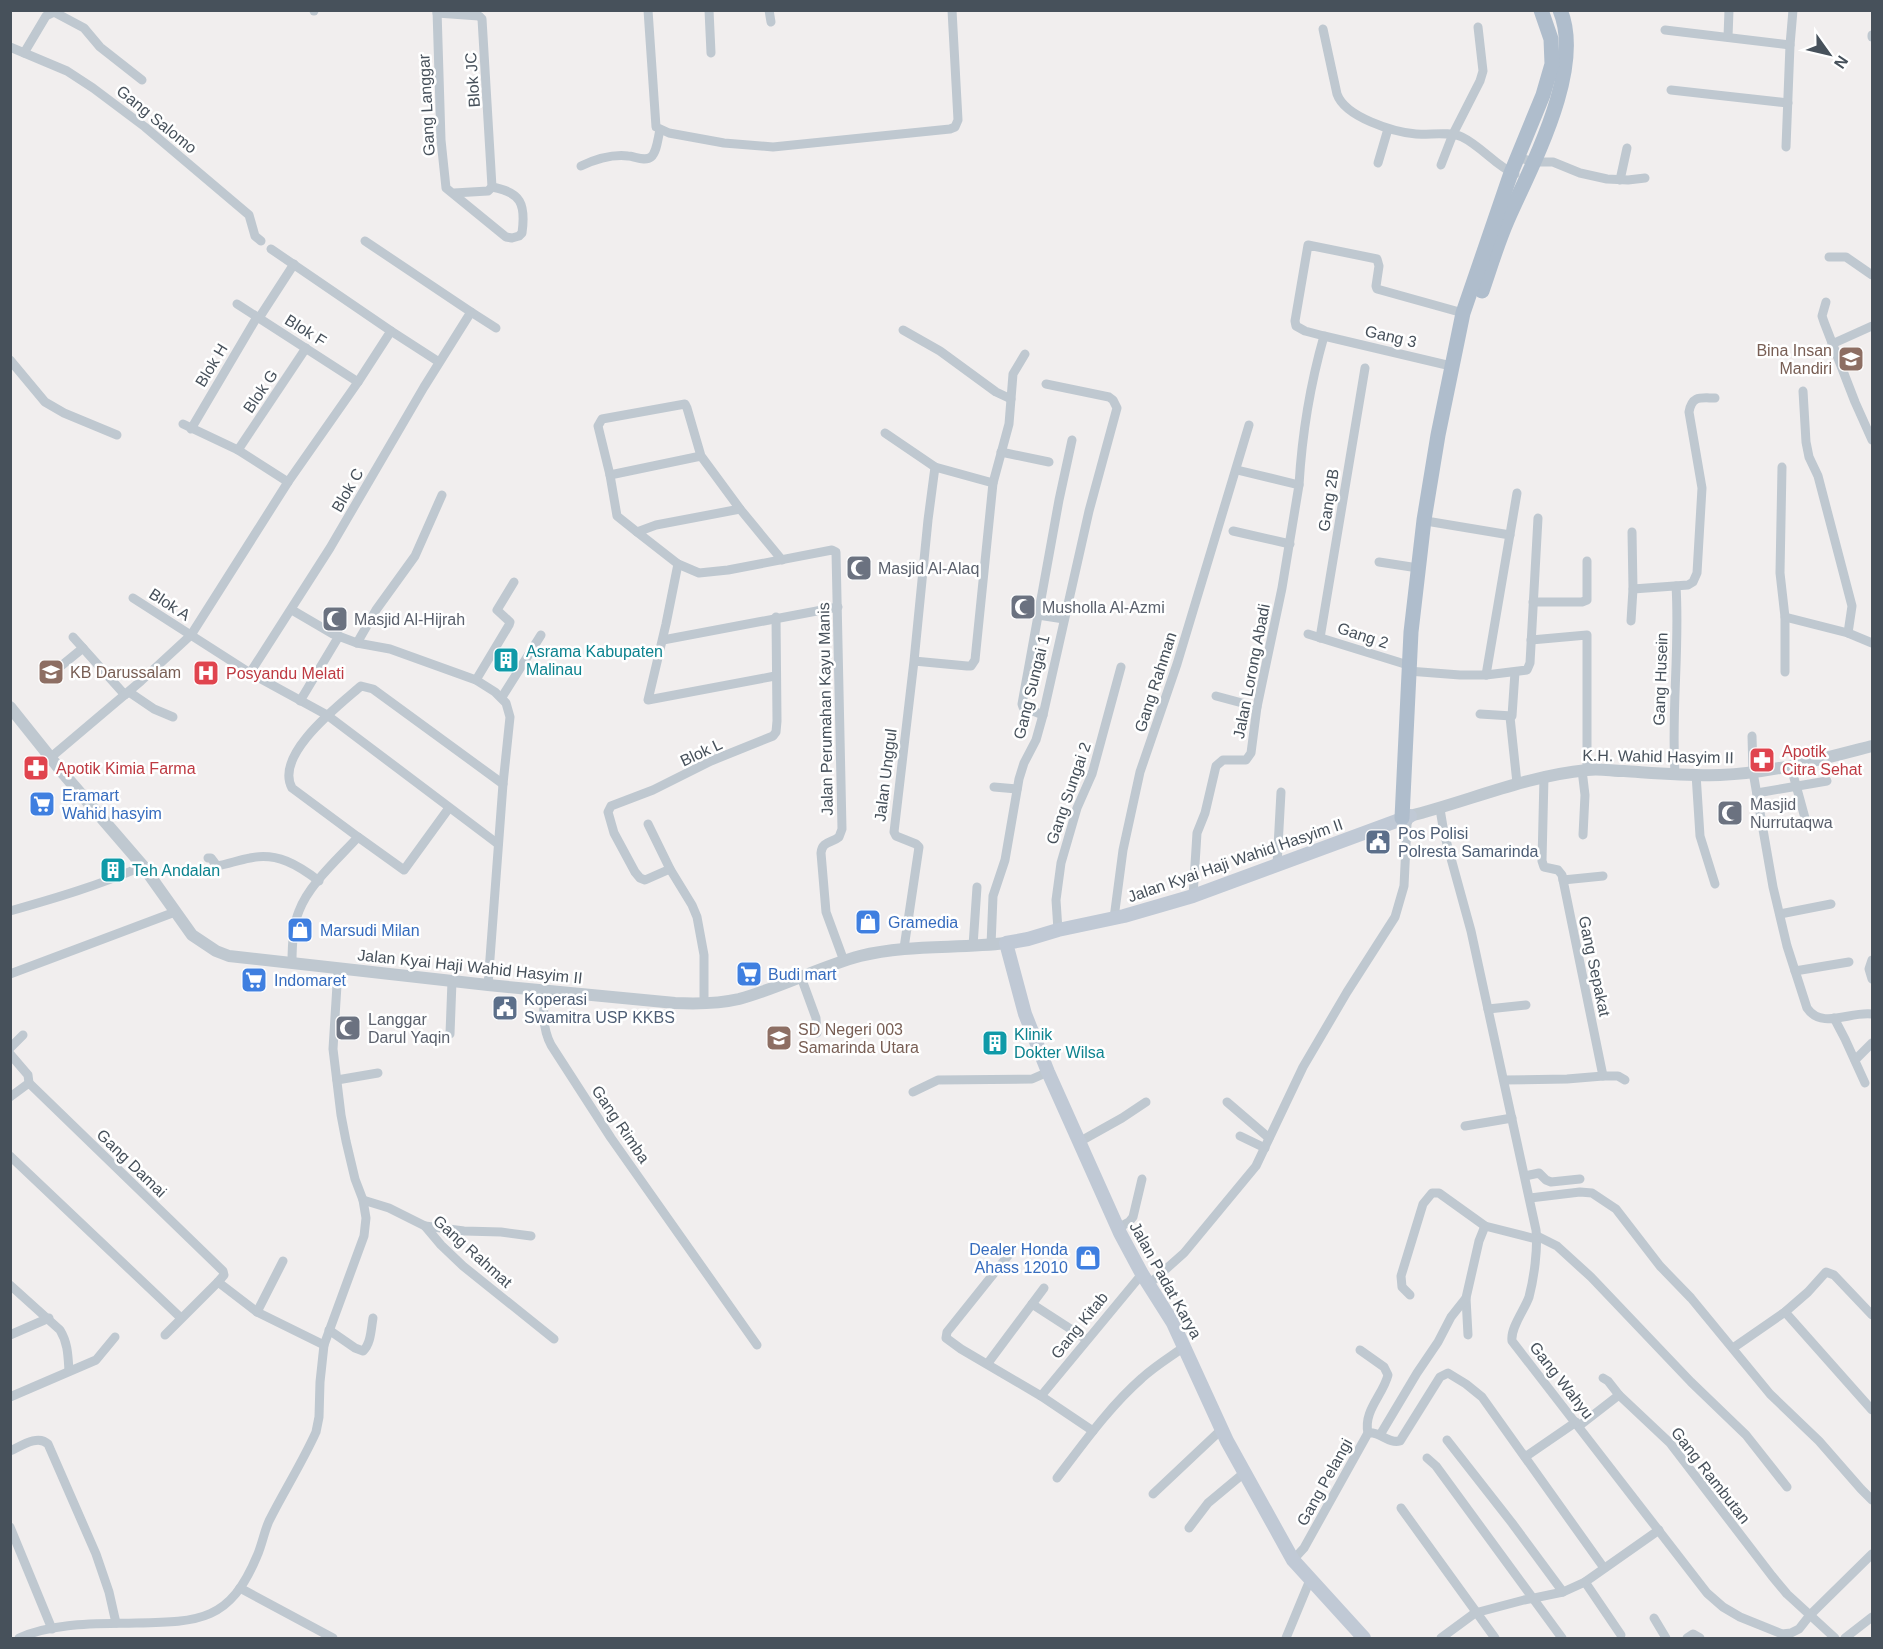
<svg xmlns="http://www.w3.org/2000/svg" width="1883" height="1649" viewBox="0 0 1883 1649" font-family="Arial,sans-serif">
  <rect width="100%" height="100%" fill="#f1eeee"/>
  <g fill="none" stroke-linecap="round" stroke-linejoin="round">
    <!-- minor -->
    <g stroke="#bfc8d0" stroke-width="9">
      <path d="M314,10V11"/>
      <path d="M437,10L441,140L446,188L506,237L512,238L519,236L522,233C526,204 521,192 492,187L488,191L454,193"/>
      <path d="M648,10L656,127L669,133L724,143L773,147L950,129L955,127L958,120L952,10"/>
      <path d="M709,10L711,53"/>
      <path d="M769,10L771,22"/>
      <path d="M437,13L479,16L482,19L492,187"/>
      <path d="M1323,29L1337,94C1345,117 1393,132 1416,134C1431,135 1449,131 1462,137C1481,146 1497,167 1515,174"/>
      <path d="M1665,30L1790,45"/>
      <path d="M1728,37L1729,10"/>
      <path d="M1872,37V35"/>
      <path d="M10,47L67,71L93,88L145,127L249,215L255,236L261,241"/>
      <path d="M24,53L46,16L54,12L84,28L100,47L142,80"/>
      <path d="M1671,90L1788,103"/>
      <path d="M1786,147L1790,45L1793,10"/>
      <path d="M1518,157L1533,162H1553L1580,173L1607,179L1628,180L1645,178"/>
      <path d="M1378,163L1388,129"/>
      <path d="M1441,165L1453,134L1480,81L1483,71L1478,27"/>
      <path d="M581,166C596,159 611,154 628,156C634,156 645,162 651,157C657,152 658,137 660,130"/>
      <path d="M1620,180L1627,148"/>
      <path d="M1829,257H1846L1872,275"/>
      <path d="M1826,302L1822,316L1824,322L1855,402L1872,440"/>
      <path d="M237,304L358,382"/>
      <path d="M471,312L496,328"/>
      <path d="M259,318L294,264"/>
      <path d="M903,330L940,351L996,392L1011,399"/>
      <path d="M391,331L439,362"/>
      <path d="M1832,344L1872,326"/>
      <path d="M10,360L45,402L64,413L117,435"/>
      <path d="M1451,366L1324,336L1305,331L1296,326L1295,321L1308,245L1377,259L1379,266L1376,286L1377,289L1463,313"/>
      <path d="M1803,391L1806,442L1809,457L1818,476L1852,606L1848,633"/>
      <path d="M183,424L238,450L288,482"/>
      <path d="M191,429L257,317"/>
      <path d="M885,433L935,467"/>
      <path d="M238,450L306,348"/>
      <path d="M1001,452L1049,462"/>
      <path d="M701,456L610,475L598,426L602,419L685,404L687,408L701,456L740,509"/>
      <path d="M1782,467L1780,573L1785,617V672"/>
      <path d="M610,475L617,516L637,532"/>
      <path d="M993,483L1009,424L1013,374L1025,354"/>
      <path d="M1299,485C1302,434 1310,385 1324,336"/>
      <path d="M1432,522L1510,535"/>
      <path d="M1233,531L1290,544"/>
      <path d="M1632,532L1633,589L1688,585L1693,582L1697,573L1702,488L1689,412C1692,395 1701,398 1715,398"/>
      <path d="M1379,562L1418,568"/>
      <path d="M678,564L637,532L656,525L740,509L782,560"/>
      <path d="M133,598L250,673L327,715L498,844"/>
      <path d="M1533,602H1582L1587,600V561"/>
      <path d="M292,610L333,634L357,643L390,649L476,680L495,692L506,703L510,717L503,784L488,985"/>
      <path d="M1038,615L1064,619"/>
      <path d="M1785,617L1848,633L1872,643"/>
      <path d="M1631,621L1633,589"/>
      <path d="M1308,634L1408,665"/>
      <path d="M73,637L125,695"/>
      <path d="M1320,638L1365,368"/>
      <path d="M663,640L838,607"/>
      <path d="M1531,640L1587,635V770"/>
      <path d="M357,643L376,610L415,556L442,495"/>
      <path d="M61,666L83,648"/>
      <path d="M1408,671L1460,675H1486L1527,670L1530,663L1538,518"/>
      <path d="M250,673L330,548L424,387L471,312L365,241"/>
      <path d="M1486,675L1517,493"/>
      <path d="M775,676L648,700L666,624L678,564L699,573L728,570L832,550L836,552L842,829L839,837C832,843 822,841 821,853L826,912L844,961"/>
      <path d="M476,680L509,625L510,622L497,610L514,582"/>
      <path d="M129,692L154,709L173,717"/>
      <path d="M1216,696L1257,707"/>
      <path d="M502,697L541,635"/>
      <path d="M300,701L339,636"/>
      <path d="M1480,714L1512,716L1515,672"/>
      <path d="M1043,715L1023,707L1022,704L1059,500L1072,440"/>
      <path d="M1510,717L1517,783"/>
      <path d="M1752,736L1753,772L1773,887L1787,946L1807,1008C1822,1030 1850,1011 1872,1014"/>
      <path d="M50,758L141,681L191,635L288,482L358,382L391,331L271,249"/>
      <path d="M1791,767L1805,818"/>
      <path d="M1582,770L1585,795L1583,835"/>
      <path d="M1675,773C1671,711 1680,649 1676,586"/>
      <path d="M1696,774L1700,836L1715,884"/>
      <path d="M994,787L1017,789"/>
      <path d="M1757,793L1827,781"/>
      <path d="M1440,809L1444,833L1471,931L1536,1230C1538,1249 1534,1278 1529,1297C1525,1309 1510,1328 1512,1341L1707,1593L1723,1607L1740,1617L1782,1634L1791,1633L1799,1629L1810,1615L1872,1554"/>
      <path d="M648,824L670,869L692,905L697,917L704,955V1004"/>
      <path d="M358,837L404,870L449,808"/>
      <path d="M208,858H211L217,866C228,864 239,860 250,858C277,852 298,865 319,881"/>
      <path d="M1277,865L1281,792"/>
      <path d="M670,869L645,880L640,878L635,872L614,833L608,812L611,806L653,790L711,761L773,736L776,732L777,721L776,617"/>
      <path d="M1563,880L1603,876"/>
      <path d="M1193,896L1197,833L1205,813L1216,766L1223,760H1246L1251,753L1257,707L1282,588L1299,485L1237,470"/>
      <path d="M10,911C56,898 100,885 143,866"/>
      <path d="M1780,914L1831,904"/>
      <path d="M1114,918L1123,850L1140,772L1177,664L1249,425"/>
      <path d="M1058,930L1056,900L1061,863L1077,808L1092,774L1121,667"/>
      <path d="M991,945L993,896L1005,860L1019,779L1024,763L1036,740L1043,715L1089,511L1117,408L1113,400L1109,397L1046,384"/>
      <path d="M973,946L977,887"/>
      <path d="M904,948L919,847L916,844L896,836L894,832L914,661L967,666H971L975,660L993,483L935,467L928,520L914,661"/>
      <path d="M1872,960L1869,969L1872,979"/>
      <path d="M292,963C292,947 293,925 299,911C309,884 339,858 358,837L292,788C274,755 338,706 361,686L373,689L503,784"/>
      <path d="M1795,971L1849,962"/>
      <path d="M10,974L175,912"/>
      <path d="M801,977L816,1018L817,1033"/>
      <path d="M545,990C543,1009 542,1028 551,1045L611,1138L757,1345"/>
      <path d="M1488,1009L1526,1005"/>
      <path d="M1834,1018L1845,1039L1865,1083"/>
      <path d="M450,1034L452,981"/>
      <path d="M10,1048L23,1035"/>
      <path d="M10,1054L28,1075L29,1083"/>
      <path d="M1855,1060L1872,1043"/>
      <path d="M1603,1076H1618L1625,1080"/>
      <path d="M337,1080L378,1073"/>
      <path d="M1504,1080L1567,1079L1603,1076L1562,875L1558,870L1544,867L1542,861L1544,777"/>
      <path d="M913,1092L938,1080L1032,1079L1048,1072"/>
      <path d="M10,1097L29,1083L223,1271L224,1275L218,1282L257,1312L324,1345"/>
      <path d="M1227,1102L1269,1138"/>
      <path d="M1465,1126L1512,1118"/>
      <path d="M1240,1136L1265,1148"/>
      <path d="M1079,1142L1122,1118L1146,1102"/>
      <path d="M10,1156L181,1318"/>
      <path d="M1525,1176L1539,1173L1546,1180L1551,1182L1580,1179"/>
      <path d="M1530,1198L1580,1192L1592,1193L1616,1209L1660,1266L1691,1298L1770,1394L1819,1441L1861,1489L1872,1500"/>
      <path d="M363,1200L389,1208L425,1226L441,1245L463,1266L554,1339"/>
      <path d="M425,1226L464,1231L501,1232L531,1236"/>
      <path d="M1118,1228L1129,1222L1133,1217L1142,1179"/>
      <path d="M1537,1236L1557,1246L1591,1277L1691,1382L1746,1435L1787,1487"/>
      <path d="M1011,1252L947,1332L946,1338L961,1349L1041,1396L1093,1431"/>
      <path d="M10,1285L60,1330C68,1343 68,1356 69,1371"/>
      <path d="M1148,1285L1184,1253L1256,1166L1303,1067L1347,992L1395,917L1404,886L1407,824L1410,816"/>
      <path d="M1410,1295L1402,1287L1401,1276L1423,1204L1432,1193H1439L1485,1226"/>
      <path d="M1466,1298L1468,1335"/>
      <path d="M1032,1304L1086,1339"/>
      <path d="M257,1312L283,1261"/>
      <path d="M1785,1312L1872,1410"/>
      <path d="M329,1330L355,1348L363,1351C371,1344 371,1329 373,1318"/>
      <path d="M10,1335L49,1318"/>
      <path d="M165,1335L218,1282"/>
      <path d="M1733,1348L1785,1312L1808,1292L1826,1272L1834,1275L1872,1315"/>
      <path d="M1360,1350L1384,1367L1388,1375C1383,1395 1363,1411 1368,1433"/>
      <path d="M988,1363L1044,1288"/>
      <path d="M1603,1378L1608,1381L1619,1395"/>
      <path d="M1041,1396L1142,1274"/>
      <path d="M10,1397L96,1360L115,1337"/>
      <path d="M1579,1426L1619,1395L1670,1443L1772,1576L1787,1594L1835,1638"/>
      <path d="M1380,1435L1417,1373L1438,1342L1451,1317L1466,1298L1479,1241L1485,1226L1536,1239"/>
      <path d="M1447,1440L1512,1523L1563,1592"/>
      <path d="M10,1451C21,1446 38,1434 48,1444L96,1554L109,1592L116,1623"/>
      <path d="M1525,1457L1576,1422"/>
      <path d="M1427,1458L1436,1466L1562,1638"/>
      <path d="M1057,1478C1083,1444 1109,1407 1142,1378C1155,1366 1170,1357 1184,1347"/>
      <path d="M1153,1494L1222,1429"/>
      <path d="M1401,1508L1495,1638"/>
      <path d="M10,1527L52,1629"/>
      <path d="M1189,1528L1208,1503L1244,1473"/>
      <path d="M1293,1560L1304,1548L1368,1433C1380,1431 1388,1444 1400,1441L1440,1377L1448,1373L1466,1384L1482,1397L1604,1568"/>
      <path d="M1585,1582L1621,1635"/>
      <path d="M240,1588L333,1638"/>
      <path d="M1654,1618L1666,1638"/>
      <path d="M19,1638C55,1622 98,1624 136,1623C200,1622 230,1621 257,1556C262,1545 264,1532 269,1521C284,1491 302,1463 316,1432L319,1417L320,1382L324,1345L364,1236L366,1218L363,1200L355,1179L346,1141L341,1115L333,1049L338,969"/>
      <path d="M1286,1638L1310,1580"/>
      <path d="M1441,1638L1475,1613L1524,1600L1563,1592L1585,1582L1659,1530"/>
      <path d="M1687,1638L1693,1634L1700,1638"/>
      <path d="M1845,1638L1872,1617"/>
    </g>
    <!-- tertiary -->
    <g stroke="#bfc8d0" stroke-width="12">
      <path d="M10,707L62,772L143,866L192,935L216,951L229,956L488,985L675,1003C697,1004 718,1004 739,999C780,988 819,967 860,956C908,944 957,949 1006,943"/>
      <path d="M1410,816C1469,801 1526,776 1587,770C1599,768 1612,771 1624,771C1655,773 1688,776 1720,775C1772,773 1822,759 1872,746"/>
    </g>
    <!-- secondary -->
    <path stroke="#c0c9d5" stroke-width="14" d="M1364,1638L1293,1560L1227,1441L1173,1323L1142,1274L1120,1233L1048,1072L1025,1014L1006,943L1028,939L1058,930L1124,916L1193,896L1410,816"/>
    <!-- primary -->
    <g stroke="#afbdcc" stroke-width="15">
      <path d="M1482,291C1490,268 1497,244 1507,221C1531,166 1585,69 1560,10"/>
      <path d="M1402,818L1411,632L1424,520L1438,435L1463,313L1511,173L1543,95L1552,64L1551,39L1541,10"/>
    </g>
  </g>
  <!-- icons -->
  <defs>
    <g id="school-square" transform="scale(1.35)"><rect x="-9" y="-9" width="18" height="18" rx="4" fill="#8d6e63" stroke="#fff"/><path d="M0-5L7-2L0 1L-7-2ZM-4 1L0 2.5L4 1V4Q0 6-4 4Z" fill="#fff"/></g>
    <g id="mosque-square" transform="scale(1.35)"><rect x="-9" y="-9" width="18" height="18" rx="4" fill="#6b7280" stroke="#fff"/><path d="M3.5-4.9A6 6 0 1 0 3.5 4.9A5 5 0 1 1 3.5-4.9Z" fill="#fff"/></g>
    <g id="building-square" transform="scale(1.35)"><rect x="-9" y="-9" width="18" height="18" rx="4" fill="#0f9aa8" stroke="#fff"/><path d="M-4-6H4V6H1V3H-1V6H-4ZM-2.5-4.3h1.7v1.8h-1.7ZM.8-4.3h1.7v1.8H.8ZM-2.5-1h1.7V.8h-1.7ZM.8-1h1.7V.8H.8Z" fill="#fff"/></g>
    <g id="hospital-square" transform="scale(1.35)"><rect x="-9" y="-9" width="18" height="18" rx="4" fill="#e0444e" stroke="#fff"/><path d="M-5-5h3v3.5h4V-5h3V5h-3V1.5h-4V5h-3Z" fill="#fff"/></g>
    <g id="pharmacy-square" transform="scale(1.35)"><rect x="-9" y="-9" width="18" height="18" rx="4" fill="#e0444e" stroke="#fff"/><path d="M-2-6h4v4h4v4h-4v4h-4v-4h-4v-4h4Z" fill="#fff"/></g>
    <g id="supermarket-square" transform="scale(1.35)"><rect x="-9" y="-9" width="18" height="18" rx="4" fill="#3f7fe0" stroke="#fff"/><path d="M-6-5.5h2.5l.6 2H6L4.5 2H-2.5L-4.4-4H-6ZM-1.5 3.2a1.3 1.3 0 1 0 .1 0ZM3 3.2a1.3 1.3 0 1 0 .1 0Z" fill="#fff"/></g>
    <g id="civic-square" transform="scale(1.35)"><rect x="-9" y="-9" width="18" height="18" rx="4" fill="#5c6f8a" stroke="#fff"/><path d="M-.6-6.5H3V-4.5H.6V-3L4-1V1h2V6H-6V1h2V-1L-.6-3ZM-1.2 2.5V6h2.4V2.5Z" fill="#fff"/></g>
    <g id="shop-square" transform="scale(1.35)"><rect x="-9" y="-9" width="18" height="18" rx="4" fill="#3f7fe0" stroke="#fff"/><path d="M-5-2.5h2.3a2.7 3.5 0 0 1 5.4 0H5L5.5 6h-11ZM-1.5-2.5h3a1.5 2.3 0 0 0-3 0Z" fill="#fff"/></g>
  </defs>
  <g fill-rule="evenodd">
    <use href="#school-square" x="1851" y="359"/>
    <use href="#mosque-square" x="859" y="568"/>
    <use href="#mosque-square" x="1023" y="607"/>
    <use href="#mosque-square" x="335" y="619"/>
    <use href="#building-square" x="506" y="660"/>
    <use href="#school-square" x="51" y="672"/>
    <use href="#hospital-square" x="206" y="673"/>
    <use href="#pharmacy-square" x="1762" y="760"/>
    <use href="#pharmacy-square" x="36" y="768"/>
    <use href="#supermarket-square" x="42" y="804"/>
    <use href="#mosque-square" x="1730" y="813"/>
    <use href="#civic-square" x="1378" y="842"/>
    <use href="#building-square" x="113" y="870"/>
    <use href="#shop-square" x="868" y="922"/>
    <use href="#shop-square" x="300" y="930"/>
    <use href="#supermarket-square" x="749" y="974"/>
    <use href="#supermarket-square" x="254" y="980"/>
    <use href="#civic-square" x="505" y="1008"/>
    <use href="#mosque-square" x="348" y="1028"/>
    <use href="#school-square" x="779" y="1038"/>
    <use href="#building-square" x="995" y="1043"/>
    <use href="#shop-square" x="1088" y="1258"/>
  </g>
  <g text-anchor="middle" stroke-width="5" stroke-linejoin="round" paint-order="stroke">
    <!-- street labels -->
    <g font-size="16" fill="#47515b" stroke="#fff">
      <text transform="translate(472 80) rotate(-94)" y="6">Blok JC</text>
      <text transform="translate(426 105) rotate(-93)" y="6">Gang Langgar</text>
      <text transform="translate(157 119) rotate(39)" y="6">Gang Salomo</text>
      <text transform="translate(306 330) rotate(32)" y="6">Blok F</text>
      <text transform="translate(1391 336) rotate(13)" y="6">Gang 3</text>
      <text transform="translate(211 365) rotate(-59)" y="6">Blok H</text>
      <text transform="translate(260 391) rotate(-56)" y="6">Blok G</text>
      <text transform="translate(347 490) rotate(-60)" y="6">Blok C</text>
      <text transform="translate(1328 500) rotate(-81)" y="6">Gang 2B</text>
      <text transform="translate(170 604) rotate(33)" y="6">Blok A</text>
      <text transform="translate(1363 635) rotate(18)" y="6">Gang 2</text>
      <text transform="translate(1251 671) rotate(-79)" y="6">Jalan Lorong Abadi</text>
      <text transform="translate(1660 679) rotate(-88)" y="6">Gang Husein</text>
      <text transform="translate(1155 682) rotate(-72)" y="6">Gang Rahman</text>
      <text transform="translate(1031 687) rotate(-76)" y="6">Gang Sungai 1</text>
      <text transform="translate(825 709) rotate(-91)" y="6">Jalan Perumahan Kayu Manis</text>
      <text transform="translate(701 752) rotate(-25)" y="6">Blok L</text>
      <text transform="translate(1658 756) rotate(1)" y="6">K.H. Wahid Hasyim II</text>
      <text transform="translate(885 775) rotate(-83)" y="6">Jalan Unggul</text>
      <text transform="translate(1068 793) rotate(-71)" y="6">Gang Sungai 2</text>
      <text transform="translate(1235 860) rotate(-19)" y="6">Jalan Kyai Haji Wahid Hasyim II</text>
      <text transform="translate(470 966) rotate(6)" y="6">Jalan Kyai Haji Wahid Hasyim II</text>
      <text transform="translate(1595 966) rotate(78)" y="6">Gang Sepakat</text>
      <text transform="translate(621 1124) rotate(56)" y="6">Gang Rimba</text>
      <text transform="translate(132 1163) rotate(44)" y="6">Gang Damai</text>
      <text transform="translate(473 1251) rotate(42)" y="6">Gang Rahmat</text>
      <text transform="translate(1166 1280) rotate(61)" y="6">Jalan Padat Karya</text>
      <text transform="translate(1079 1325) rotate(-51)" y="6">Gang Kitab</text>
      <text transform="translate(1562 1380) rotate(52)" y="6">Gang Wahyu</text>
      <text transform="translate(1711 1475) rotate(52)" y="6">Gang Rambutan</text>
      <text transform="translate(1324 1482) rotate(-61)" y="6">Gang Pelangi</text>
    </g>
    <!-- education labels -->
    <g font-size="16" fill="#785e54" stroke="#fff" text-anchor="start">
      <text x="1832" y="356" text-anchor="end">Bina Insan<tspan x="1832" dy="18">Mandiri</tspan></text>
      <text x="70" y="678">KB Darussalam</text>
      <text x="798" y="1035">SD Negeri 003<tspan x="798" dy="18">Samarinda Utara</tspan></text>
    </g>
    <!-- worship labels -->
    <g font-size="16" fill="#5b616d" stroke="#fff" text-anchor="start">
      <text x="878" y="574">Masjid Al-Alaq</text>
      <text x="1042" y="613">Musholla Al-Azmi</text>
      <text x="354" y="625">Masjid Al-Hijrah</text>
      <text x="1750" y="810">Masjid<tspan x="1750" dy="18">Nurrutaqwa</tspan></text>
      <text x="368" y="1025">Langgar<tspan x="368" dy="18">Darul Yaqin</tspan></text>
    </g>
    <!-- culture labels -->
    <g font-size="16" fill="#0d838f" stroke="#fff" text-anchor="start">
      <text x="526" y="657">Asrama Kabupaten<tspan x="526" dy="18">Malinau</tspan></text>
      <text x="132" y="876">Teh Andalan</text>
      <text x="1014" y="1040">Klinik<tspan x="1014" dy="18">Dokter Wilsa</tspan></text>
    </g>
    <!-- health labels -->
    <g font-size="16" fill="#be3a42" stroke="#fff" text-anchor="start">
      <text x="226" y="679">Posyandu Melati</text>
      <text x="1782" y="757">Apotik<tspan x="1782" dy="18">Citra Sehat</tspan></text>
      <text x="56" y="774">Apotik Kimia Farma</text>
    </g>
    <!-- shop labels -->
    <g font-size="16" fill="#366cbe" stroke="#fff" text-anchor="start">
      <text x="62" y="801">Eramart<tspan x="62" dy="18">Wahid hasyim</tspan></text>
      <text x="888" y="928">Gramedia</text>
      <text x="320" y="936">Marsudi Milan</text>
      <text x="768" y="980">Budi mart</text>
      <text x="274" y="986">Indomaret</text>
      <text x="1068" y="1255" text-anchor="end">Dealer Honda<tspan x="1068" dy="18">Ahass 12010</tspan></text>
    </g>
    <!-- service labels -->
    <g font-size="16" fill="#4e5e75" stroke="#fff" text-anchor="start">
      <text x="1398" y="839">Pos Polisi<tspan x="1398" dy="18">Polresta Samarinda</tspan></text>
      <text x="524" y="1005">Koperasi<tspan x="524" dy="18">Swamitra USP KKBS</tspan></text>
    </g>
  </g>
  <!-- border -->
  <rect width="1883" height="1649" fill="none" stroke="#47515b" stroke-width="24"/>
  <!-- north arrow -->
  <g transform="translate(1829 54) rotate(124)" stroke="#ffffff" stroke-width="4.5" paint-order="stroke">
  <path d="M0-4.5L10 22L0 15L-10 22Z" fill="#47515b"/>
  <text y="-9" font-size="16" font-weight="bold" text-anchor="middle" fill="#47515b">N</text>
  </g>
</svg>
